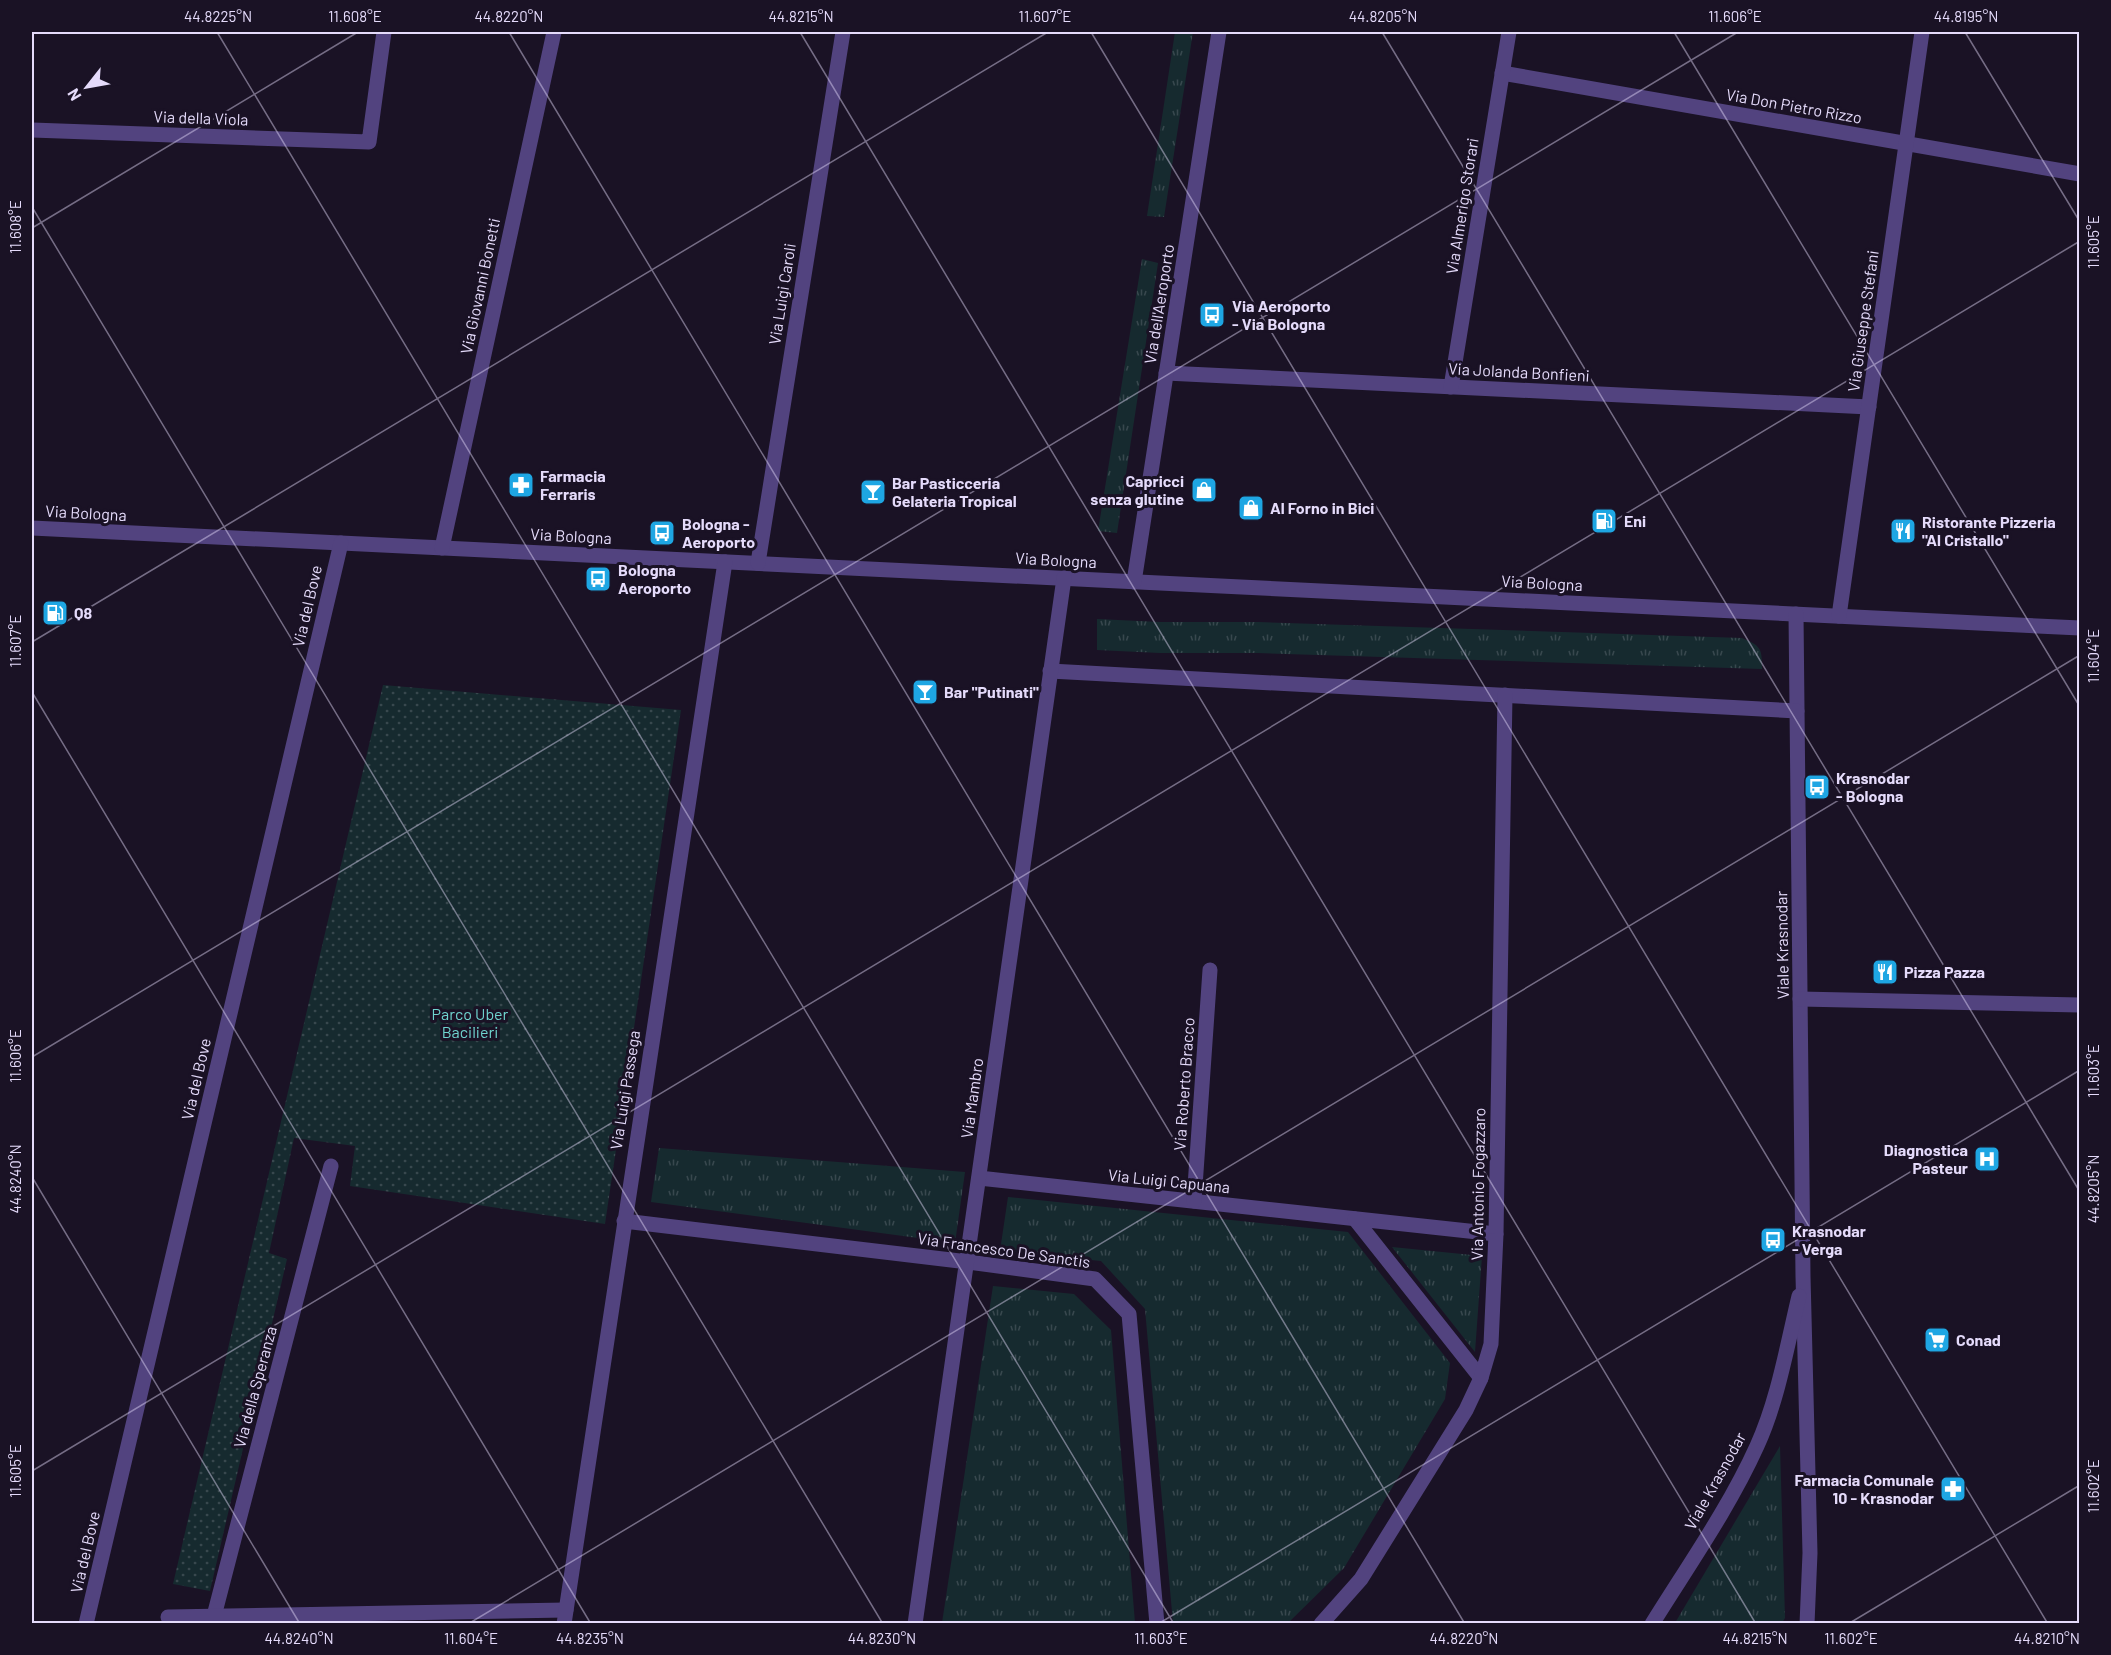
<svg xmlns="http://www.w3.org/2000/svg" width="2111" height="1655" viewBox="0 0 2111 1655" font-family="Barlow,sans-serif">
  <defs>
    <pattern id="grass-tufts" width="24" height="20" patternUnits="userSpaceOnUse" patternTransform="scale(1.5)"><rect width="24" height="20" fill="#162a2f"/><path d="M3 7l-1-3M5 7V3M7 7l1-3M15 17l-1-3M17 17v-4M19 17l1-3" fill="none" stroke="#38484e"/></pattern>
    <pattern id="park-dots" width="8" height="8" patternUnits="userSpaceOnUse" patternTransform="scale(1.5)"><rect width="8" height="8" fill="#162a2f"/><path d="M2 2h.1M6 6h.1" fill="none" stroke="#38484e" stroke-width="1.8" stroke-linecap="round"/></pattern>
  </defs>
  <rect width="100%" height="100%" fill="#1a1225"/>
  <!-- grass -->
  <g fill="url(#grass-tufts)">
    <path d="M1175,32H1193L1164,217L1147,216Z"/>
    <path d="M1142,259L1158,263L1117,533L1098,531Z"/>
    <path d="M1097,619L1160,622H1258L1742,638C1761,646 1762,648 1762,669L1258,653H1160L1097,650Z"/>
    <path d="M659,1148L965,1172L955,1243L651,1202Z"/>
    <path d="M1008,1197L1348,1232L1450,1363L1445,1399L1344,1568L1288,1623H1173L1145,1309L1101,1261L1000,1251Z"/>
    <path d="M1392,1247L1482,1256L1475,1352Z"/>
    <path d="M993,1286L1074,1294L1111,1330L1135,1623H942Z"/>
    <path d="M1780,1446L1785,1618L1782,1623H1675Z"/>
  </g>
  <!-- park -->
  <path fill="url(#park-dots)" d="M383,685L681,710L605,1224L350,1186L355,1146L294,1138L269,1253L287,1259L210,1591L173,1584Z"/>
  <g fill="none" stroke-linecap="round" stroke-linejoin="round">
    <!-- minor -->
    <g stroke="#52437f" stroke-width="15">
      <path d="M1502,73L2080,174"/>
      <path d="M32,130L369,142L384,32"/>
      <path d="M1166,373L1869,407"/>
      <path d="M1451,387L1509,32"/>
      <path d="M32,528L2080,628"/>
      <path d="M442,548L554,32"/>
      <path d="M758,563L843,32"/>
      <path d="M1134,582L1219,32"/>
      <path d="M1796,614L1803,1276L1810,1553L1807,1624"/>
      <path d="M1839,616L1922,32"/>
      <path d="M1050,671L1797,711"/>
      <path d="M1800,999L2080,1005"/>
      <path d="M979,1178L1496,1234"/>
      <path d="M1194,1201L1210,970"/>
      <path d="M1355,1219L1481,1378"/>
      <path d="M624,1221L968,1262L1095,1279L1129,1314L1157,1624"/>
      <path d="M214,1616L331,1166"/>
      <path d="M168,1617L566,1610"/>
      <path d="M86,1624L341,543"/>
      <path d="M564,1624L725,562"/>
      <path d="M915,1624L1064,578"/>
      <path d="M1321,1624L1361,1579L1466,1410L1481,1378L1491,1344L1496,1234L1505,695"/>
      <path d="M1652,1624C1688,1566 1729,1508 1757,1446C1778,1400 1787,1346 1799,1296"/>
    </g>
  </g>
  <!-- ticks -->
  <path fill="none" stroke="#e5dbfb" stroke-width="1.5" stroke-opacity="0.45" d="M217,32L1174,1624M509,32L1465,1624M800,32L1756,1624M1091,32L2048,1624M1382,32L2080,1192M1674,32L2080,707M1965,32L2080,222M32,207L883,1624M32,228L358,32M32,642L1048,32M32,692L591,1624M32,1057L1738,32M32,1177L300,1624M32,1471L2080,241M468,1624L2080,655M1158,1624L2080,1070M1848,1624L2080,1485"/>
  <!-- icons -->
  <defs>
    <g id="bus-square" transform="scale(1.35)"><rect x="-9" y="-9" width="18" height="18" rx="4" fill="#1ea6e3" stroke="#1a1225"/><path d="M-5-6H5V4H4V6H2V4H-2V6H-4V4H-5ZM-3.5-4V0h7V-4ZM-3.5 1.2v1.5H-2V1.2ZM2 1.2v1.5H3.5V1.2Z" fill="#fff"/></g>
    <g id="pharmacy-square" transform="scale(1.35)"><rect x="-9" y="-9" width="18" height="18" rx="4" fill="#1ea6e3" stroke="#1a1225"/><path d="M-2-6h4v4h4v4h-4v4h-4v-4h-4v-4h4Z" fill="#fff"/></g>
    <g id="shop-square" transform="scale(1.35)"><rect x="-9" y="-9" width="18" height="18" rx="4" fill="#1ea6e3" stroke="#1a1225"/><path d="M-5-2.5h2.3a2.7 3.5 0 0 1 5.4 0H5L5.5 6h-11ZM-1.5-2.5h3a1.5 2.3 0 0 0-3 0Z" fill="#fff"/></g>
    <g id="bar-square" transform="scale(1.35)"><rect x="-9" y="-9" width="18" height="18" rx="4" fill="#1ea6e3" stroke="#1a1225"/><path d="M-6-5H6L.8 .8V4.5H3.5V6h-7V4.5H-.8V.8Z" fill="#fff"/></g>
    <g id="fuel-square" transform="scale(1.35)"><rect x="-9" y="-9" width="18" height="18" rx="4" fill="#1ea6e3" stroke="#1a1225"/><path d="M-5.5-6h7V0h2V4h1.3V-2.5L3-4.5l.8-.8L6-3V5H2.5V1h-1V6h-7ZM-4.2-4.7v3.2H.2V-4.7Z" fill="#fff"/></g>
    <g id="restaurant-square" transform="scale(1.35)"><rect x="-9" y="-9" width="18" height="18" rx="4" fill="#1ea6e3" stroke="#1a1225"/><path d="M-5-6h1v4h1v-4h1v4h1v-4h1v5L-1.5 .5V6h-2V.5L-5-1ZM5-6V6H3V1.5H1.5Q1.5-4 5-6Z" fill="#fff"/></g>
    <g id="hospital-square" transform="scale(1.35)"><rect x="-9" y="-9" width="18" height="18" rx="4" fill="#1ea6e3" stroke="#1a1225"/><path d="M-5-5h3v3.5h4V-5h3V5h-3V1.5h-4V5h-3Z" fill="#fff"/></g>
    <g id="supermarket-square" transform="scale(1.35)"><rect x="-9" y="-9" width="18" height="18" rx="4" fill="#1ea6e3" stroke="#1a1225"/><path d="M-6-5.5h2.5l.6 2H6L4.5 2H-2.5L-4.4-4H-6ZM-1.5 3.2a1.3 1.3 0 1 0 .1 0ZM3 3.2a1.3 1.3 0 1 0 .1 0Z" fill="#fff"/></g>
  </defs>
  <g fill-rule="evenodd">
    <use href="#bus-square" x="1212" y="315"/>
    <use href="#pharmacy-square" x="521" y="485"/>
    <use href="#shop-square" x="1204" y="490"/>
    <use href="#bar-square" x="873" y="492"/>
    <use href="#shop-square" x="1251" y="508"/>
    <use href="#fuel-square" x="1604" y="521"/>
    <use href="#restaurant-square" x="1903" y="531"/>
    <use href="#bus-square" x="662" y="533"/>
    <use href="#bus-square" x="598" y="579"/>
    <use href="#fuel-square" x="55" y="613"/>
    <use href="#bar-square" x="925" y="692"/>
    <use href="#bus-square" x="1817" y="787"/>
    <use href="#restaurant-square" x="1885" y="972"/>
    <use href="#hospital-square" x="1987" y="1159"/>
    <use href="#bus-square" x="1773" y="1240"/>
    <use href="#supermarket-square" x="1937" y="1340"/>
    <use href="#pharmacy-square" x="1953" y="1489"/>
  </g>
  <g text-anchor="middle" stroke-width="6" stroke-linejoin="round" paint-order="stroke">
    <!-- street labels -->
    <g font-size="16" fill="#e5dbfb" stroke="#1a1225">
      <text transform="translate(1794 106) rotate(10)" y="6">Via Don Pietro Rizzo</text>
      <text transform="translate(201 118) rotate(2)" y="6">Via della Viola</text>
      <text transform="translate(1462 206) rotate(-81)" y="6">Via Almerigo Storari</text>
      <text transform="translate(480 286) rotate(-78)" y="6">Via Giovanni Bonetti</text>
      <text transform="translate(782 294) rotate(-81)" y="6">Via Luigi Caroli</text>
      <text transform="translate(1159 304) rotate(-81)" y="6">Via dell'Aeroporto</text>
      <text transform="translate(1863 321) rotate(-82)" y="6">Via Giuseppe Stefani</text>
      <text transform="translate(1519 372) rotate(3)" y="6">Via Jolanda Bonfieni</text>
      <text transform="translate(86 513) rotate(3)" y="6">Via Bologna</text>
      <text transform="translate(571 536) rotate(3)" y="6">Via Bologna</text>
      <text transform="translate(1056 560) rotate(3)" y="6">Via Bologna</text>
      <text transform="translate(1542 583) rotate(3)" y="6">Via Bologna</text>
      <text transform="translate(307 606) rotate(-77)" y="6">Via del Bove</text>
      <text transform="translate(1782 945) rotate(-91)" y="6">Viale Krasnodar</text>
      <text transform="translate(196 1079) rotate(-77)" y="6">Via del Bove</text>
      <text transform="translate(1184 1084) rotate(-86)" y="6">Via Roberto Bracco</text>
      <text transform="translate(625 1090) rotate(-81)" y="6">Via Luigi Passega</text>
      <text transform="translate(972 1098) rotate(-82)" y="6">Via Mambro</text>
      <text transform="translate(1169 1181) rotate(6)" y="6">Via Luigi Capuana</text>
      <text transform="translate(1478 1184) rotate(-89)" y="6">Via Antonio Fogazzaro</text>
      <text transform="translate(1004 1250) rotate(8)" y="6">Via Francesco De Sanctis</text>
      <text transform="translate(255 1387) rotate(-75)" y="6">Via della Speranza</text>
      <text transform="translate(1715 1481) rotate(-61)" y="6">Viale Krasnodar</text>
      <text transform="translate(85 1552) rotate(-77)" y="6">Via del Bove</text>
    </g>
    <!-- poi labels -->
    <g font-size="16" font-weight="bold" fill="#e5dbfb" stroke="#1a1225" text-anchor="start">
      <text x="1232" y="312">Via Aeroporto<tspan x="1232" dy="18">- Via Bologna</tspan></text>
      <text x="540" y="482">Farmacia<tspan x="540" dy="18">Ferraris</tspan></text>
      <text x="1184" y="487" text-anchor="end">Capricci<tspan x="1184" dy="18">senza glutine</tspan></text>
      <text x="892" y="489">Bar Pasticceria<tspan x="892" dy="18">Gelateria Tropical</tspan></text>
      <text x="1270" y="514">Al Forno in Bici</text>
      <text x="1624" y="527">Eni</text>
      <text x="1922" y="528">Ristorante Pizzeria<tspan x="1922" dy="18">"Al Cristallo"</tspan></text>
      <text x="682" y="530">Bologna -<tspan x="682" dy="18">Aeroporto</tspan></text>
      <text x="618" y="576">Bologna<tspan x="618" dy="18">Aeroporto</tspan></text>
      <text x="74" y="619">Q8</text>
      <text x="944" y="698">Bar "Putinati"</text>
      <text x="1836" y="784">Krasnodar<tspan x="1836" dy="18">- Bologna</tspan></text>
      <text x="1904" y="978">Pizza Pazza</text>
      <text x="1968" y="1156" text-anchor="end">Diagnostica<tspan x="1968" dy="18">Pasteur</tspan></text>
      <text x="1792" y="1237">Krasnodar<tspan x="1792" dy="18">- Verga</tspan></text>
      <text x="1956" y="1346">Conad</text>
      <text x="1934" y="1486" text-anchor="end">Farmacia Comunale<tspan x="1934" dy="18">10 - Krasnodar</tspan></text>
    </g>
    <!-- park labels -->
    <g font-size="16" fill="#6fd3cf" stroke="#1a1225">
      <text x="470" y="1020">Parco Uber<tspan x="470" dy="18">Bacilieri</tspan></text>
    </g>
  </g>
  <!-- border -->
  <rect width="2111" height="1655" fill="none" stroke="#1a1225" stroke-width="66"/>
  <!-- north arrow -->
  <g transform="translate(87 87) rotate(239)" stroke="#1a1225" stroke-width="4.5" paint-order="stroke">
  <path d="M0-4.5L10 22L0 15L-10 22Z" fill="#e5dbfb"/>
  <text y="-9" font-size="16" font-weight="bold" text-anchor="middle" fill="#e5dbfb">N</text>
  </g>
  <rect x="33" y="33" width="2045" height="1589" fill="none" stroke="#e5dbfb" stroke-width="2"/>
  <g font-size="15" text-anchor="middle" fill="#e5dbfb">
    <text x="218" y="22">44.8225°N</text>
    <text x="355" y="22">11.608°E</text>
    <text x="509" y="22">44.8220°N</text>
    <text x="801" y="22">44.8215°N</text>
    <text x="1045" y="22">11.607°E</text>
    <text x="1383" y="22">44.8205°N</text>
    <text x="1735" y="22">11.606°E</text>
    <text x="1966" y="22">44.8195°N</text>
    <text transform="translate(16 227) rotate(-90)" y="5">11.608°E</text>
    <text transform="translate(2094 242) rotate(-90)" y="5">11.605°E</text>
    <text transform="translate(16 641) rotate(-90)" y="5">11.607°E</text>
    <text transform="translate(2094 656) rotate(-90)" y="5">11.604°E</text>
    <text transform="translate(16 1056) rotate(-90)" y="5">11.606°E</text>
    <text transform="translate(2094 1071) rotate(-90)" y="5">11.603°E</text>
    <text transform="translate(16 1179) rotate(-90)" y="5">44.8240°N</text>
    <text transform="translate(2094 1189) rotate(-90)" y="5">44.8205°N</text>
    <text transform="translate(16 1471) rotate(-90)" y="5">11.605°E</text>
    <text transform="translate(2094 1486) rotate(-90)" y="5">11.602°E</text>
    <text x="299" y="1644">44.8240°N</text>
    <text x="471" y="1644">11.604°E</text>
    <text x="590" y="1644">44.8235°N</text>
    <text x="882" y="1644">44.8230°N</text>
    <text x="1161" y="1644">11.603°E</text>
    <text x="1464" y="1644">44.8220°N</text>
    <text x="1755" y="1644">44.8215°N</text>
    <text x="1851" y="1644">11.602°E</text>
    <text x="2047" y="1644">44.8210°N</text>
  </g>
</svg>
